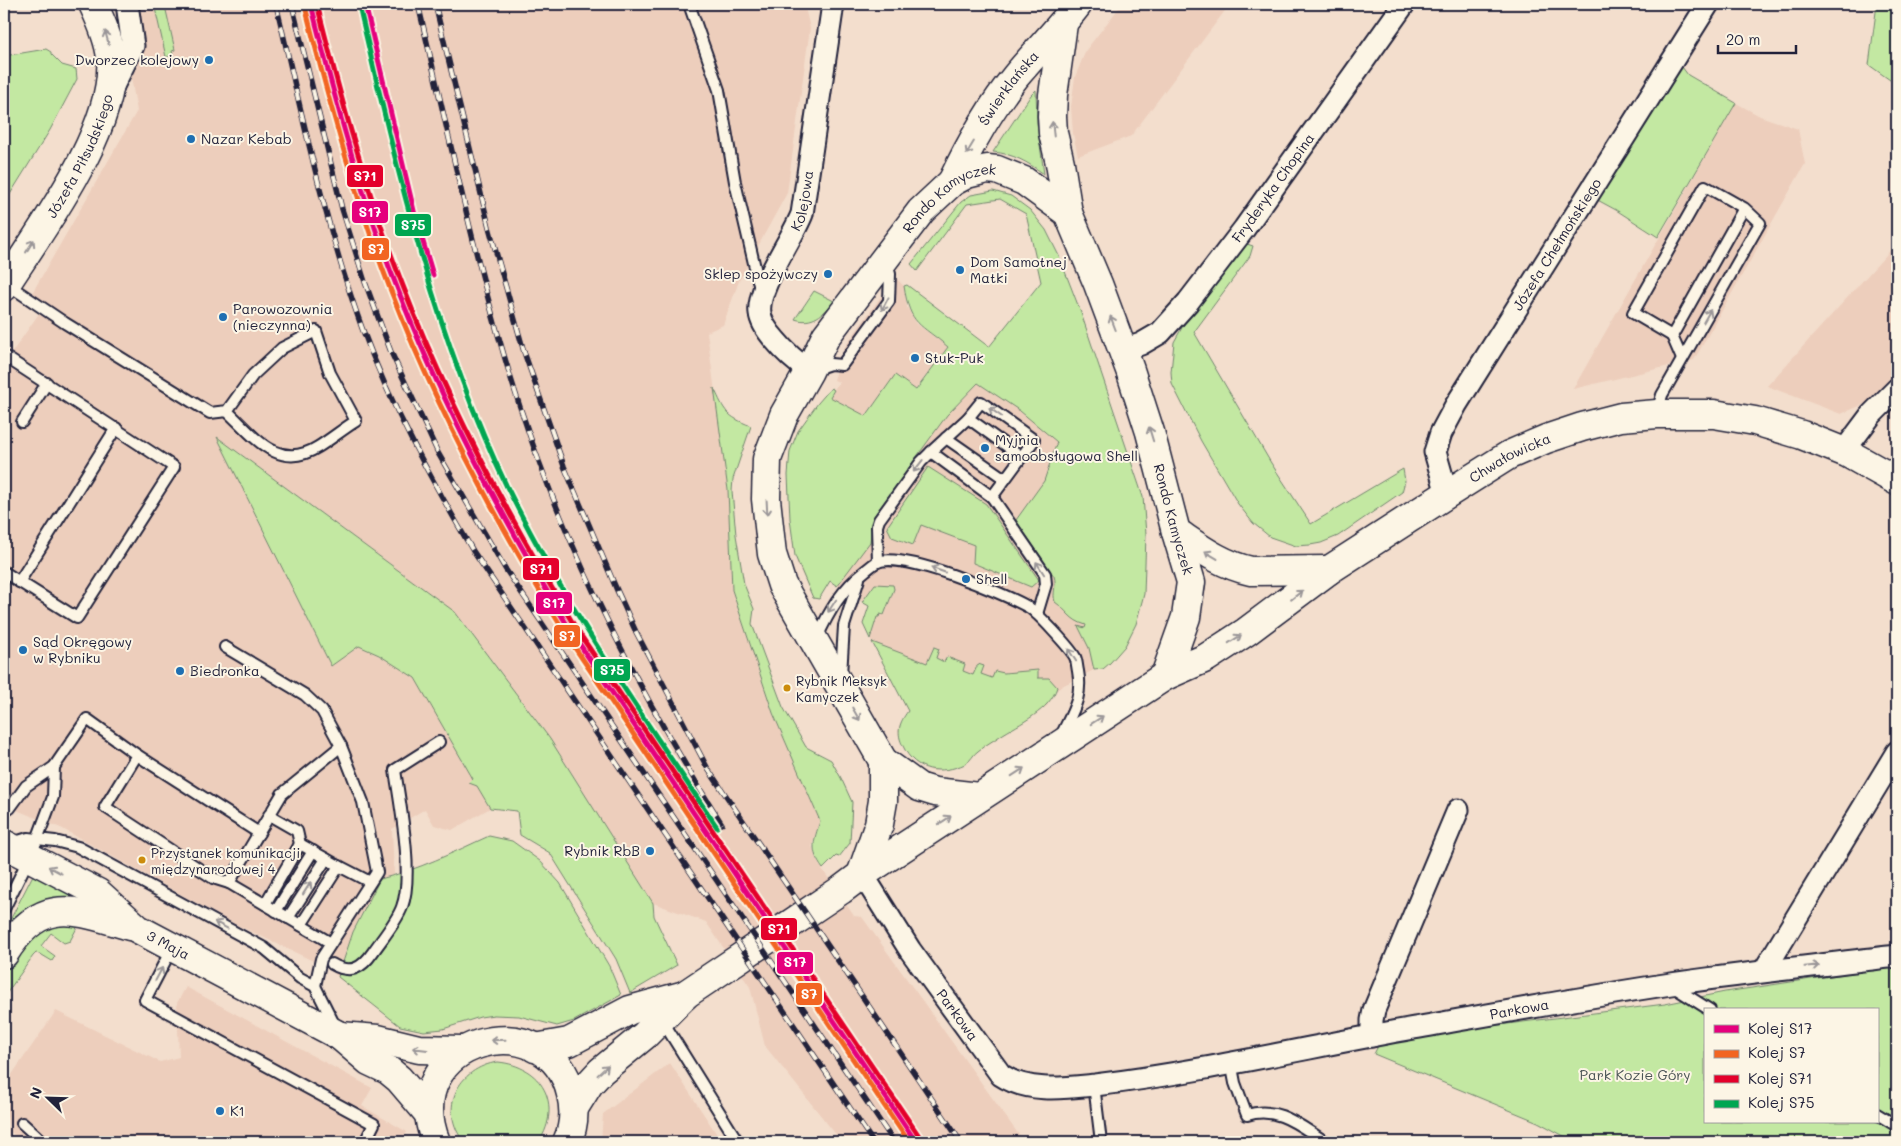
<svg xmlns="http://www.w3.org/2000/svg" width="1901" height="1146" viewBox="0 0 1901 1146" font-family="Mali,sans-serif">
  <rect width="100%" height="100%" fill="#f3decd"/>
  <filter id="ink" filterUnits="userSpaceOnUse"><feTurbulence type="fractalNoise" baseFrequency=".02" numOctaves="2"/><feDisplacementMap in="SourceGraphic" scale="10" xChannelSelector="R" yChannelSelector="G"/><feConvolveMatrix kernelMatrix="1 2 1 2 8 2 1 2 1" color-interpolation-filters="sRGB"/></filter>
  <g filter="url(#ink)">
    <!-- built -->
    <g fill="#edcebc">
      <path d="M118,4H804L810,28L787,193L739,281L723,325L707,332L728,490L732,590L773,713L820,821L812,846L818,863L854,916L862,917L1024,1142H842L765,1046L750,987L706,922L653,903L550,739L455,612L218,438L331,666L359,646L379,655L415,678L474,780L469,782L477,785L490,808L452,830L434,825L425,809L392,829L394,875L380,879L353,932L338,977L330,969L231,922L61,828L4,805V364L40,312L27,302L137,111Z"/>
      <path d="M1122,4H1230L1131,136L1078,156L1073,134L1071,107L1075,77L1086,50Z"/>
      <path d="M1736,103L1760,116L1798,129L1805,164L1694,360L1573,389Z"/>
      <path d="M1897,243V371L1869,402L1841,414L1767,386Z"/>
      <path d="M895,277L904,286L907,307L917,324L948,347L915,390L895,376L866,416L829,397L839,382L834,380L844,348Z"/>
      <path d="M978,383L1020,411L1057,442L1130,637L1125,646L1110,663L1103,669L1094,670L1062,686L1056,691L1047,706L976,752L966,764L933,771L924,768L913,760L903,746L898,732L899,726L908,711L865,628L864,620L869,606L830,581L819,599L813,598L797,563L792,540L796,536L873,517L947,415Z"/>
      <path d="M186,987L372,1088L362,1106L407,1132L401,1142H21L11,1132L4,1105V1086L56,1011L160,1062L179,1057L177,1003Z"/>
      <path d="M670,1063L722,1142H601L603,1114Z"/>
    </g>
    <!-- green -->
    <g fill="#c3e8a2" stroke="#72856e" fill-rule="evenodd">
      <path d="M1877,4H1897V85L1869,65Z"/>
      <path d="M165,6L175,50L172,51L173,55L166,57L155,8Z"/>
      <path d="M46,49L51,52V54L62,65L76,69L77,79L50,130L4,204V56Z"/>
      <path d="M1682,67L1688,75L1736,103L1658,237L1616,210L1592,197Z"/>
      <path d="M1036,90L1037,123L1044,174C1027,162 1014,154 993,152L1031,95Z"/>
      <path d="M993,191L1011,196L1030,210L1046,230L1059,256L1081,313L1143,497L1146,534L1144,594L1136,624L1125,646L1110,663L1103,669L1094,670L1089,648L1078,626L1085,628L1086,625C1069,620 1068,611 1055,602C1052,593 1057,585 1054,576L1016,520L1044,481L1057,442L1020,411L978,383L947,415L873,517L870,542L837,586L830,581L819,599L813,598L795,556L790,519L788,475L790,451L798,431L818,403L831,388L834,390L830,397L866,416L895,375L916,390L948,347C920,323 910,326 904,286L907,285L989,347L1041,282L1026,214L1000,199L967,204L917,271L911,264L961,202L971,195Z"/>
      <path d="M1244,243L1253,246L1250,256L1194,332L1271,463L1311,524L1403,469L1405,481L1402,492L1338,536L1321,543L1310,545L1296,546L1270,537L1253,523L1238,504L1201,441L1172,384L1171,372L1174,342L1184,324Z"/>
      <path d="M814,291L834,301C824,314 812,325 795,319Z"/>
      <path d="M714,388C725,412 726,416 751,426L733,479L732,491L736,535L744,584L754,609L752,624L783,707L806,747L831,760L841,778L852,802L850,843L839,857L836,856L823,869C809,850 814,841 820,821L773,713L732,590L728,490Z"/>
      <path d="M217,437L455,612L550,739L653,903L654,916L677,965L630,993L616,959L550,853L520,835L517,811L490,808L477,786L469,783L473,779L415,678L379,655L359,646L331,666Z"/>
      <path d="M928,467L986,504L1039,580L1031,587L973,563L974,545L921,525L913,545L892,537L887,527Z"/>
      <path d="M875,584L893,585L894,589L884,615L880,614L879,617H877L870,639L863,624L869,606L862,602Z"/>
      <path d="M872,642L927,663L934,647L939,649L936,658L944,662L947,657L965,664L963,671L973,675L978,664L984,666L981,674L992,678L995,671L1004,673L1038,670V678H1049L1057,687C1050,711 1020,723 1000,736C993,741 985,745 978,751C973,754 971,761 965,764C941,775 915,772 903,746C896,733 899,723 908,711Z"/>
      <path d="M489,836L512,841L540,861L560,883L609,966L621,995L574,1021L557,1026L519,1016L494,1015L480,1017L443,1029L424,1031L400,1026L338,977L353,932L380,879C418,870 454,852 489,836Z"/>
      <path d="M33,875L76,898H68L4,932Z"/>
      <path d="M79,924L70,941L64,943L51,933L41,946L55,956L52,961L42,955L36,953L33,956L4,997V974L14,956L27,939L51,925Z"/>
      <path d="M1897,966V1142H1575L1538,1122L1374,1054L1381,1040L1665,1004L1725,992ZM1705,1010H1877V1122H1705Z"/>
      <path d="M498,1062C542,1066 563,1104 539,1142H464C438,1109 457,1068 498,1062Z"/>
    </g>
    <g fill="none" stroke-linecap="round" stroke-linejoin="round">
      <!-- lane casing -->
      <g stroke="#22223b" stroke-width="14">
        <g id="lane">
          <path d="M689,4L719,90L735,182L760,289"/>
          <path d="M7,284L65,323L210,413L227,411L253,375L282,348L316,331L330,373L356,421C343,429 331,439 318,447C278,472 254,436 227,411"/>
          <path d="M1672,336L1682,359"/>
          <path d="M4,356L174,467L77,618L4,572"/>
          <path d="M815,369L830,364L842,365L889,301L890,274L887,263"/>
          <path d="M1657,412L1662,395L1760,223L1744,208L1705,186L1633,313L1672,336L1744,208"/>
          <path d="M968,418L1022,457"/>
          <path d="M22,422L47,383"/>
          <path d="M946,438L1005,479"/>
          <path d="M931,452L968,418L981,402L1034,440L992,497"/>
          <path d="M878,562L877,526L879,520L921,462L931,452L992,497L1045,574L1046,584L1037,614"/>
          <path d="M19,582L116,428"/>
          <path d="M817,638C829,611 842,589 865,571C869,568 873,564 877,562C903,551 1003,593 1028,607C1037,612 1070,648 1075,657C1077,661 1077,667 1078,671C1083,698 1072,712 1061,736"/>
          <path d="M225,647L305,695L322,711L341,746L363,802L377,872L321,959L315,986"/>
          <path d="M841,675L844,626L859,579"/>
          <path d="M137,755L105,807L213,878L229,883L282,794L341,746"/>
          <path d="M4,812L10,808L26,786L54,767L87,719L137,755L259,833"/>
          <path d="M269,815L297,831L300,844L339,866L370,882"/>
          <path d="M12,843L28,838L55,841L78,847L264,948L300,978L315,986L335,1026"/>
          <path d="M35,845L53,797L54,767"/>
          <path d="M229,883L331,943"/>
          <path d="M265,904L300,844"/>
          <path d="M4,909L29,858"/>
          <path d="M276,911L313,851"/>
          <path d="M288,918L326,859"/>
          <path d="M301,925L339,866"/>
          <path d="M172,948L145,1000L374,1124L365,1142"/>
          <path d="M332,964C351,975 362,968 373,952C382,939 397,921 402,907C414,875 400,804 395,770L439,742"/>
          <path d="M1672,986L1710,1010"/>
          <path d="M662,1020L738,1142"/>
          <path d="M1231,1062L1235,1083L1247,1115C1278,1105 1301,1127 1326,1142"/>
          <path d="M1094,1085L1101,1142"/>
          <path d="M1877,1114L1897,1126"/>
          <path d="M22,1123L43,1142"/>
        </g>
      </g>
      <!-- street casing -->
      <g stroke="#22223b" stroke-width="25">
        <g id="street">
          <path d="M112,88L133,46L127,4"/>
          <path id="s1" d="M1123,350L1141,344L1160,333L1188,302L1244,229L1404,4"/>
          <path id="s2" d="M809,371C796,362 785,352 775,340C768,332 761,323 760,313C756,289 792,240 802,214L833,4"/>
          <path d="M1844,451L1871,415L1897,389"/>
          <path id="s3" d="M1447,494L1435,452L1441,433L1456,405L1708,4"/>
          <path id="s4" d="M861,875L871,888L910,950L1001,1075C1028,1093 1064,1088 1095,1085C1202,1072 1308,1047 1414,1028C1499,1013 1585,997 1671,984C1746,973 1822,965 1897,956"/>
          <path d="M1764,971L1897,752"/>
          <path d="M1372,1036V1020L1374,1010L1458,810"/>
        </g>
      </g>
      <!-- secondary casing -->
      <g stroke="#22223b" stroke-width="31">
        <g id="secondary">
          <path d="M1063,24L1053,95L1052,116L1053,133L1060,163L1068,213"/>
          <path id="s5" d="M952,182C969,146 990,108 1016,76C1036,52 1059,29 1078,4"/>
          <path id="s6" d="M4,287C41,229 117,129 111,58C109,39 101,21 93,4"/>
          <path d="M1176,532C1200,548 1222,565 1251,571L1329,570"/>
          <path id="s7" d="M979,797L935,792L919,787L883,761L782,585L772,554L766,499L767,459L784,415L809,371L826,336L921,211L952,182L967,174L987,169L997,170L1024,181L1068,213L1098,284L1130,370L1150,432L1176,532L1191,582L1186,617L1165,676"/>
          <path id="s8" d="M4,844L98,893L138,929L340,1036L369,1061L388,1070L399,1079L428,1113"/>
          <path d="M861,875L879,824L883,801V761"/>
          <path d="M4,954C41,894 74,910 130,926"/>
          <path d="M340,1036L378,1039L419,1049L462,1050"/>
          <path d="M535,1048L569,1042L630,1010L685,995"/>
          <path id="s9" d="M574,1108L589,1084L601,1071L645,1035L686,994L841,890L861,875L1165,676L1206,658L1246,632L1329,570L1447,494L1509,455L1546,439L1582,427L1621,417L1657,414H1714L1755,421L1802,435L1847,453L1897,481"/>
          <path d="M436,1142C395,1039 549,999 571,1094C575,1110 574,1127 567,1142"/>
        </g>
      </g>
      <!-- lane -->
      <use href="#lane" stroke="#fcf5e5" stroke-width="10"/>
      <!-- street -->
      <use href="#street" stroke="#fcf5e5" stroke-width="21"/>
      <!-- secondary -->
      <use href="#secondary" stroke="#fcf5e5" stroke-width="28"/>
      <!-- rail casing -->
      <g stroke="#22223b" stroke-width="5.5">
        <g id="rail">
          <path d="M276,4C302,113 324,223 362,328C391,407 431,479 473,551L873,1142"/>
          <path d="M292,4L342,209L365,282L391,352L438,453L506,570L894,1142"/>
          <path d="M418,4C450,138 477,275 520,407C568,553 639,694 722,824"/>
          <path d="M435,4L489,227L524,352L564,466L616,588L636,632L708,769L961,1142"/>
        </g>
      </g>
      <!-- rail -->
      <use href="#rail" stroke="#fcf5e5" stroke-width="4" stroke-dasharray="11" stroke-linecap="butt"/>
      <!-- rail-1 casing -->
      <g stroke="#fcf5e5" stroke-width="9">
        <g id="rail-1">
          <path d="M311,4C335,100 361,197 398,290C445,410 505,523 572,633L916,1142"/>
          <path d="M365,4L415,215L433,275"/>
        </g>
      </g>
      <!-- rail-2 casing -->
      <g stroke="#fcf5e5" stroke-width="9">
        <path id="rail-2" d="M305,6C329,102 355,198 391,291C438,412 499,526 567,636L909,1142"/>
      </g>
      <!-- rail-3 casing -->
      <g stroke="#fcf5e5" stroke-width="9">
        <path id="rail-3" d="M317,4C341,99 367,194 403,286C449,406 510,520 577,630L921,1139"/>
      </g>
      <!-- rail-4 casing -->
      <g stroke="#fcf5e5" stroke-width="9">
        <path id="rail-4" d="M359,5C397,170 434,334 507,487C566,607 643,717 717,827"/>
      </g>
      <!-- rail-1 -->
      <use href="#rail-1" stroke="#e5007d" stroke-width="5"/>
      <!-- rail-2 -->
      <use href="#rail-2" stroke="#f26522" stroke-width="5"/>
      <!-- rail-3 -->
      <use href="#rail-3" stroke="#e4002b" stroke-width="5"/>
      <!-- rail-4 -->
      <use href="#rail-4" stroke="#00a651" stroke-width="5"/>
    </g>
    <!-- one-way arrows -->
    <defs><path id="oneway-shaft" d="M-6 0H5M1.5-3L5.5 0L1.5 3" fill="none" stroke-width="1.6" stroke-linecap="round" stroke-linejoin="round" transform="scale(1.25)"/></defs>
    <g stroke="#9a9698">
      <use href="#oneway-shaft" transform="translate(107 38) rotate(-105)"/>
      <use href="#oneway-shaft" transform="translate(1053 129) rotate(-96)"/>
      <use href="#oneway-shaft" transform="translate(970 148) rotate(121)"/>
      <use href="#oneway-shaft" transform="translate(30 246) rotate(-58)"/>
      <use href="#oneway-shaft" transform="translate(885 304) rotate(118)"/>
      <use href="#oneway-shaft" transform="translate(1707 316) rotate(-60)"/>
      <use href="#oneway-shaft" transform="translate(1113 323) rotate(-111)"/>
      <use href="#oneway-shaft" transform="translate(995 412) rotate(-145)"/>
      <use href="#oneway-shaft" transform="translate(1151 434) rotate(-107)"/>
      <use href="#oneway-shaft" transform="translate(918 466) rotate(128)"/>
      <use href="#oneway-shaft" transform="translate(767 508) rotate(87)"/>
      <use href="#oneway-shaft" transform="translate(1211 555) rotate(-149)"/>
      <use href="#oneway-shaft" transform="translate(1040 568) rotate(-123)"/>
      <use href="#oneway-shaft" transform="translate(938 570) rotate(-161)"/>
      <use href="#oneway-shaft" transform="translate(1297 595) rotate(-38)"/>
      <use href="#oneway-shaft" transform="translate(832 606) rotate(123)"/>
      <use href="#oneway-shaft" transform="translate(1235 639) rotate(-33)"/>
      <use href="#oneway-shaft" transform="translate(1072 655) rotate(-123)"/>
      <use href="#oneway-shaft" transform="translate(856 714) rotate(60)"/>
      <use href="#oneway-shaft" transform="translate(1097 720) rotate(-33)"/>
      <use href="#oneway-shaft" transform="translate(1018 772) rotate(-33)"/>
      <use href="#oneway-shaft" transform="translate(945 820) rotate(-33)"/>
      <use href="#oneway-shaft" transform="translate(55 870) rotate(-152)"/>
      <use href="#oneway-shaft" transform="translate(307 888) rotate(-58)"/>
      <use href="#oneway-shaft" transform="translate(221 925) rotate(-152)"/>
      <use href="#oneway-shaft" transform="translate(1812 966) rotate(-6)"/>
      <use href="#oneway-shaft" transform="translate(159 974) rotate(-62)"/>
      <use href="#oneway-shaft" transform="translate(498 1040) rotate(178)"/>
      <use href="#oneway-shaft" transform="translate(420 1049) rotate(-173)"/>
      <use href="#oneway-shaft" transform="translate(603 1070) rotate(-43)"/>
    </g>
  </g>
  <!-- markers -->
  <g fill="#1f6fb2" stroke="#fcf5e5" stroke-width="2">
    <circle cx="209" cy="60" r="5"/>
    <circle cx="191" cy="139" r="5"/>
    <circle cx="960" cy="270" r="5"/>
    <circle cx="828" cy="274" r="5"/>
    <circle cx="223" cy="317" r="5"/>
    <circle cx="915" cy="358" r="5"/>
    <circle cx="985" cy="448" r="5"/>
    <circle cx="966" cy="579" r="5"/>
    <circle cx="23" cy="650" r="5"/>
    <circle cx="180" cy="671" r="5"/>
    <circle cx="650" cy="851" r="5"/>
    <circle cx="220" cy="1111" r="5"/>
  </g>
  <g fill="#cc8c0c" stroke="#fcf5e5" stroke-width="2">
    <circle cx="787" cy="688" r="4.5"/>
    <circle cx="142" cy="860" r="4.5"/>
  </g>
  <g text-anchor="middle" stroke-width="4" stroke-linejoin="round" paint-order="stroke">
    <!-- bus labels -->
    <g font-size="13" fill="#22223b" stroke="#fcf5e5" text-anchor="start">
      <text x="796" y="686">Rybnik Meksyk<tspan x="796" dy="16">Kamyczek</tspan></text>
      <text x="151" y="858">Przystanek komunikacji<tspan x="151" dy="16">międzynarodowej 4</tspan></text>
    </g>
    <!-- poi labels -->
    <g font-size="14" fill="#22223b" stroke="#fcf5e5" text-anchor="start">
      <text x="199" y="65" text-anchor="end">Dworzec kolejowy</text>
      <text x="201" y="144">Nazar Kebab</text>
      <text x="970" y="267">Dom Samotnej<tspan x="970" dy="16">Matki</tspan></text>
      <text x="818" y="279" text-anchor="end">Sklep spożywczy</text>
      <text x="233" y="314">Parowozownia<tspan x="233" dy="16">(nieczynna)</tspan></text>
      <text x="925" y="363">Stuk-Puk</text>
      <text x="995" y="445">Myjnia<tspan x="995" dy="16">samoobsługowa Shell</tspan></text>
      <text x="976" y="584">Shell</text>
      <text x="33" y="647">Sąd Okręgowy<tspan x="33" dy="16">w Rybniku</tspan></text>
      <text x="190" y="676">Biedronka</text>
      <text x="640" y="856" text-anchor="end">Rybnik RbB</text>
      <text x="230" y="1116">K1</text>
    </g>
    <!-- street labels -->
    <g font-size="14" fill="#22223b" stroke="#fcf5e5">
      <text dy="5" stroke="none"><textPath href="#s5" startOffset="110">Świerklańska</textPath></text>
      <text dy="5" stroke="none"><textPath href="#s6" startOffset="152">Józefa Piłsudskiego</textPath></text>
      <text dy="5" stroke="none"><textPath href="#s1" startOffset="225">Fryderyka Chopina</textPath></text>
      <text dy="5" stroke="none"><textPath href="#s2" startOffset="199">Kolejowa</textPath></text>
      <text dy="5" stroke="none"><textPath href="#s7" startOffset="762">Rondo Kamyczek</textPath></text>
      <text dy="5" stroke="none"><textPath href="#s3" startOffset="285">Józefa Chełmońskiego</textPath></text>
      <text dy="5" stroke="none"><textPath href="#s9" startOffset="1145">Chwałowicka</textPath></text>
      <text dy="5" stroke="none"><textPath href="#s7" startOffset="1228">Rondo Kamyczek</textPath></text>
      <text dy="5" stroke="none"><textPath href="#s8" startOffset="194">3 Maja</textPath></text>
      <text dy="5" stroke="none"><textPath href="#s4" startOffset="772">Parkowa</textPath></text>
      <text dy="5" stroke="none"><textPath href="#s4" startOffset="170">Parkowa</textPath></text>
    </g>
    <!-- park labels -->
    <g font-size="14" fill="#4a5455" stroke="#fcf5e5">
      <text x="1635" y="1080">Park Kozie Góry</text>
    </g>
  </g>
  <g stroke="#fcf5e5" stroke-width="2">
    <rect x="346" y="164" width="38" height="24" rx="5" fill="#e4002b"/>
    <rect x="351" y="200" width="38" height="24" rx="5" fill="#e5007d"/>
    <rect x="394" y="213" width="38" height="24" rx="5" fill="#00a651"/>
    <rect x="361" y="237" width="29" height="24" rx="5" fill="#f26522"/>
    <rect x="522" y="557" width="38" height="24" rx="5" fill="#e4002b"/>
    <rect x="535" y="591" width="38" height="24" rx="5" fill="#e5007d"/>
    <rect x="553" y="624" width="28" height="24" rx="5" fill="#f26522"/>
    <rect x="593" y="658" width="38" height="24" rx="5" fill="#00a651"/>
    <rect x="760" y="917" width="38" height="24" rx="5" fill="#e4002b"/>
    <rect x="776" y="951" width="38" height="24" rx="5" fill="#e5007d"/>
    <rect x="795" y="982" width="28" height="24" rx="5" fill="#f26522"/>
  </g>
  <g font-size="14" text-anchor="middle" font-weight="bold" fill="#fff">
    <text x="365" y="181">S71</text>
    <text x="370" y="217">S17</text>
    <text x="413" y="230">S75</text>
    <text x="376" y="254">S7</text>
    <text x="541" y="574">S71</text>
    <text x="554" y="608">S17</text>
    <text x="567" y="641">S7</text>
    <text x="612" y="675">S75</text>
    <text x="779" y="934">S71</text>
    <text x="795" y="967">S17</text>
    <text x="809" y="999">S7</text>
  </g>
  <!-- margin -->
  <rect width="1901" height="1146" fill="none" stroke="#fcf5e5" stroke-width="20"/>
  <rect x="10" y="10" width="1881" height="1126" fill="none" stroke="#22223b" stroke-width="2" filter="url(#ink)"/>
  <!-- legend -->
  <rect x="1704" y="1008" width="175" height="115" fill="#fcf5e5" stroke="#a5a1a1"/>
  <rect x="1714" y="1025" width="25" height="8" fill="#e5007d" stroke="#a5a1a1"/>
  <text x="1748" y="1034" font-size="15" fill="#22223b">Kolej S17</text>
  <rect x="1714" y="1050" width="25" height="8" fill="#f26522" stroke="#a5a1a1"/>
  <text x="1748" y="1058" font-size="15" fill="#22223b">Kolej S7</text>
  <rect x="1714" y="1075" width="25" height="8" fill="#e4002b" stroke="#a5a1a1"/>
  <text x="1748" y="1084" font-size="15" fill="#22223b">Kolej S71</text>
  <rect x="1714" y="1100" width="25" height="8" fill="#00a651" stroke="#a5a1a1"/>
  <text x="1748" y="1108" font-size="15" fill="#22223b">Kolej S75</text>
  <!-- north arrow -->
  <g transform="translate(48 1098) rotate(293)" stroke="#fcf5e5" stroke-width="4" paint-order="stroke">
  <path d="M0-4L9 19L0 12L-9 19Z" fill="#22223b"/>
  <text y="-8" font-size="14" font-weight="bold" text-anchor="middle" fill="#22223b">N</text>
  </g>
  <!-- scale -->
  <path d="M1718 45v8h78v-8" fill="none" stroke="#22223b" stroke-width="2.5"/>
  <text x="1726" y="45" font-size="15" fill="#22223b" stroke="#fcf5e5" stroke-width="4" paint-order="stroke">20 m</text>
</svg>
